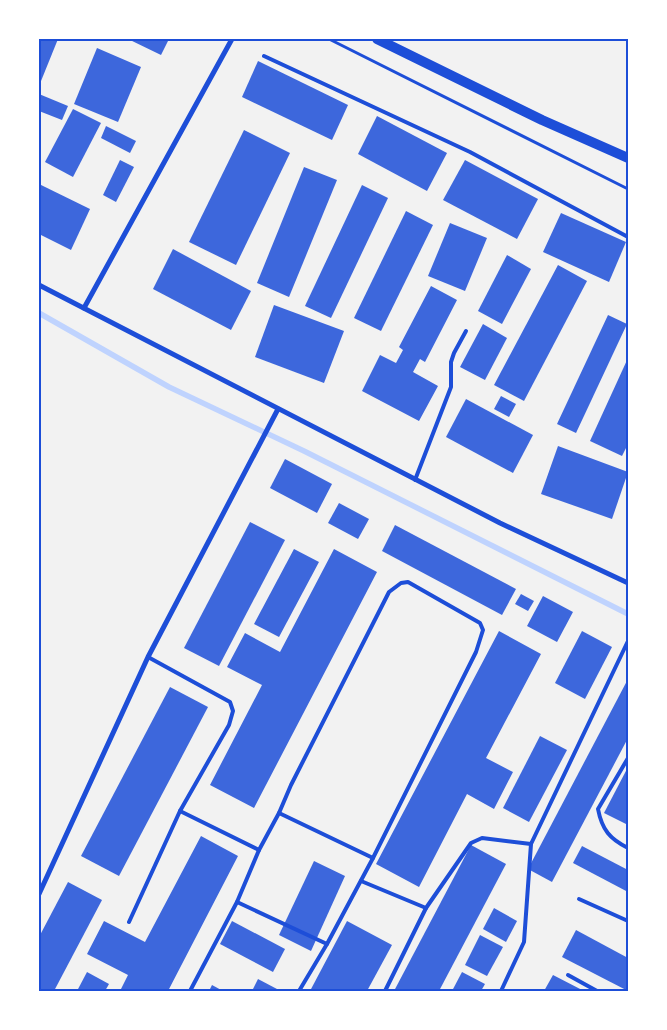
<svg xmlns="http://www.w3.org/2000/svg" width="667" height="1030" viewBox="0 0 667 1030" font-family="'DM Sans',sans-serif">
  <rect width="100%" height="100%" fill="#f2f2f2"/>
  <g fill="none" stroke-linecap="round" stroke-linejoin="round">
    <!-- stream -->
    <path stroke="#bfd3fe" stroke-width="5.5" d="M39,313L169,387L304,451L628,614"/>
  </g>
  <!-- building -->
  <g fill="#3d67dc">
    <path d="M39,39H58L39,86Z"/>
    <path d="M128,39H169L161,55Z"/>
    <path d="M97,48L141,67L118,122L74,104Z"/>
    <path d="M258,61L348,105L332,140L242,97Z"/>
    <path d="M39,94L68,106L62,120L39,111Z"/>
    <path d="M73,109L101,123L73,177L45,162Z"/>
    <path d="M377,116L447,153L427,191L358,154Z"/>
    <path d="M106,126L136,141L130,153L101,138Z"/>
    <path d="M244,130L290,153L236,265L189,242Z"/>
    <path d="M120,160L134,167L116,202L103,195Z"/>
    <path d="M465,160L538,199L517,239L443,200Z"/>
    <path d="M304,167L337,180L289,297L257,283Z"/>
    <path d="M39,184L90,209L71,250L39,234Z"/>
    <path d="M362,185L388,198L331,318L305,306Z"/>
    <path d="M406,211L433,225L381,331L354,318Z"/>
    <path d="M561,213L626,242L609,282L543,252Z"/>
    <path d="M450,223L487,238L465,291L428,276Z"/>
    <path d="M173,249L251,291L231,330L153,289Z"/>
    <path d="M507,255L531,269L502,324L478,311Z"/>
    <path d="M558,265L587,281L524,401L494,385Z"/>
    <path d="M431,286L457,300L425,362L420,359L413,372L438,386L419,421L362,391L380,355L396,363L403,350L399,347Z"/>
    <path d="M274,305L344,331L324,383L255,357Z"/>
    <path d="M608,315L627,324L576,433L557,424Z"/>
    <path d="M483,324L507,338L485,380L460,367Z"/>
    <path d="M628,358V444L622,456L590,441Z"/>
    <path d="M501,396L516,404L509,417L494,409Z"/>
    <path d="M466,399L533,435L513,473L446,437Z"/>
    <path d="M558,446L628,472L612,519L541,494Z"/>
    <path d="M285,459L332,484L317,513L270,488Z"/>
    <path d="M339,503L369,519L358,539L328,523Z"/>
    <path d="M250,522L285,540L219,666L184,648Z"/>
    <path d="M395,525L516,589L502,615L382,551Z"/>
    <path d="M294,549L319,562L279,637L254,624Z"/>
    <path d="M334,549L377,572L254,808L210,785L262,685L227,667L245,633L280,652Z"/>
    <path d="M521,594L534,601L528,611L515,604Z"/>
    <path d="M543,596L573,612L557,642L527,626Z"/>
    <path d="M499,631L541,654L486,758L513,772L494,809L467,794L419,887L376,864Z"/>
    <path d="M582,631L612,647L585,699L555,683Z"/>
    <path d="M628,679V738L552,882L528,869Z"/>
    <path d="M170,687L208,707L119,876L81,856Z"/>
    <path d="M540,736L567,750L529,822L503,808Z"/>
    <path d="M628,767V825L604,813Z"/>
    <path d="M201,836L238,856L168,991H120L128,975L87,954L104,921L145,942Z"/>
    <path d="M471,845L506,864L439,991H394Z"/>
    <path d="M582,846L628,870V892L573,863Z"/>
    <path d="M314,861L345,876L311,951L279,935Z"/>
    <path d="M68,882L102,900L54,991H39V937Z"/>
    <path d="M494,908L517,921L506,942L483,929Z"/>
    <path d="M232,921L285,949L273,972L220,944Z"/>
    <path d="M347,921L392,945L367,991H310Z"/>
    <path d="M576,930L628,958V991L562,957Z"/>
    <path d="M480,935L503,947L487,976L465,965Z"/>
    <path d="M87,972L109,984L105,991H77Z"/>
    <path d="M462,972L485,984L481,991H452Z"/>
    <path d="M553,975L584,991H544Z"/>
    <path d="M258,979L277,989L276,991H252Z"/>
    <path d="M212,985L223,991H209Z"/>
  </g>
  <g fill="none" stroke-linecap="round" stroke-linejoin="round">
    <!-- path -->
    <path stroke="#1d4ed8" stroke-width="3" d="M329,39L628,189"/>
    <!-- service -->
    <g stroke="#1d4ed8" stroke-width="4">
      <path d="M264,56L470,152L628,237"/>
      <path d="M415,480L451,387V362L454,353L466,331"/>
      <path d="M628,758L598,809C602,830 610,839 628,848"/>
      <path d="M180,811L259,850"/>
      <path d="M279,813L291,785L389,592L401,583L408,582L480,623L483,630L476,652L373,858L327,944"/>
      <path d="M361,881L426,908L471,843L482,838L531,844L628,641"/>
      <path d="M579,899L628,921"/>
      <path d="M237,902L327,944L299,991"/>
      <path d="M129,922L180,811L229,725L233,711L230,702L148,657"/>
      <path d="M568,975L597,991"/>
      <path d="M190,991L237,902L259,850L279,813L373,858"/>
      <path d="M385,991L426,908"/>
      <path d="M501,991L524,942L531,844"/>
    </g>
    <!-- minor -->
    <g stroke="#1d4ed8" stroke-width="5">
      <path d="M39,285L500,523L628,583"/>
      <path d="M84,308L232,39"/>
      <path d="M39,894L148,657L278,409"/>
    </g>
    <!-- secondary -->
    <path stroke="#1d4ed8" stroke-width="10" d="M377,39L542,120L628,158"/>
  </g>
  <!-- border -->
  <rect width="667" height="1030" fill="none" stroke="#ffffff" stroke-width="80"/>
  <rect x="40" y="40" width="587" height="950" fill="none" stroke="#1d4ed8" stroke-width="2"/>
</svg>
